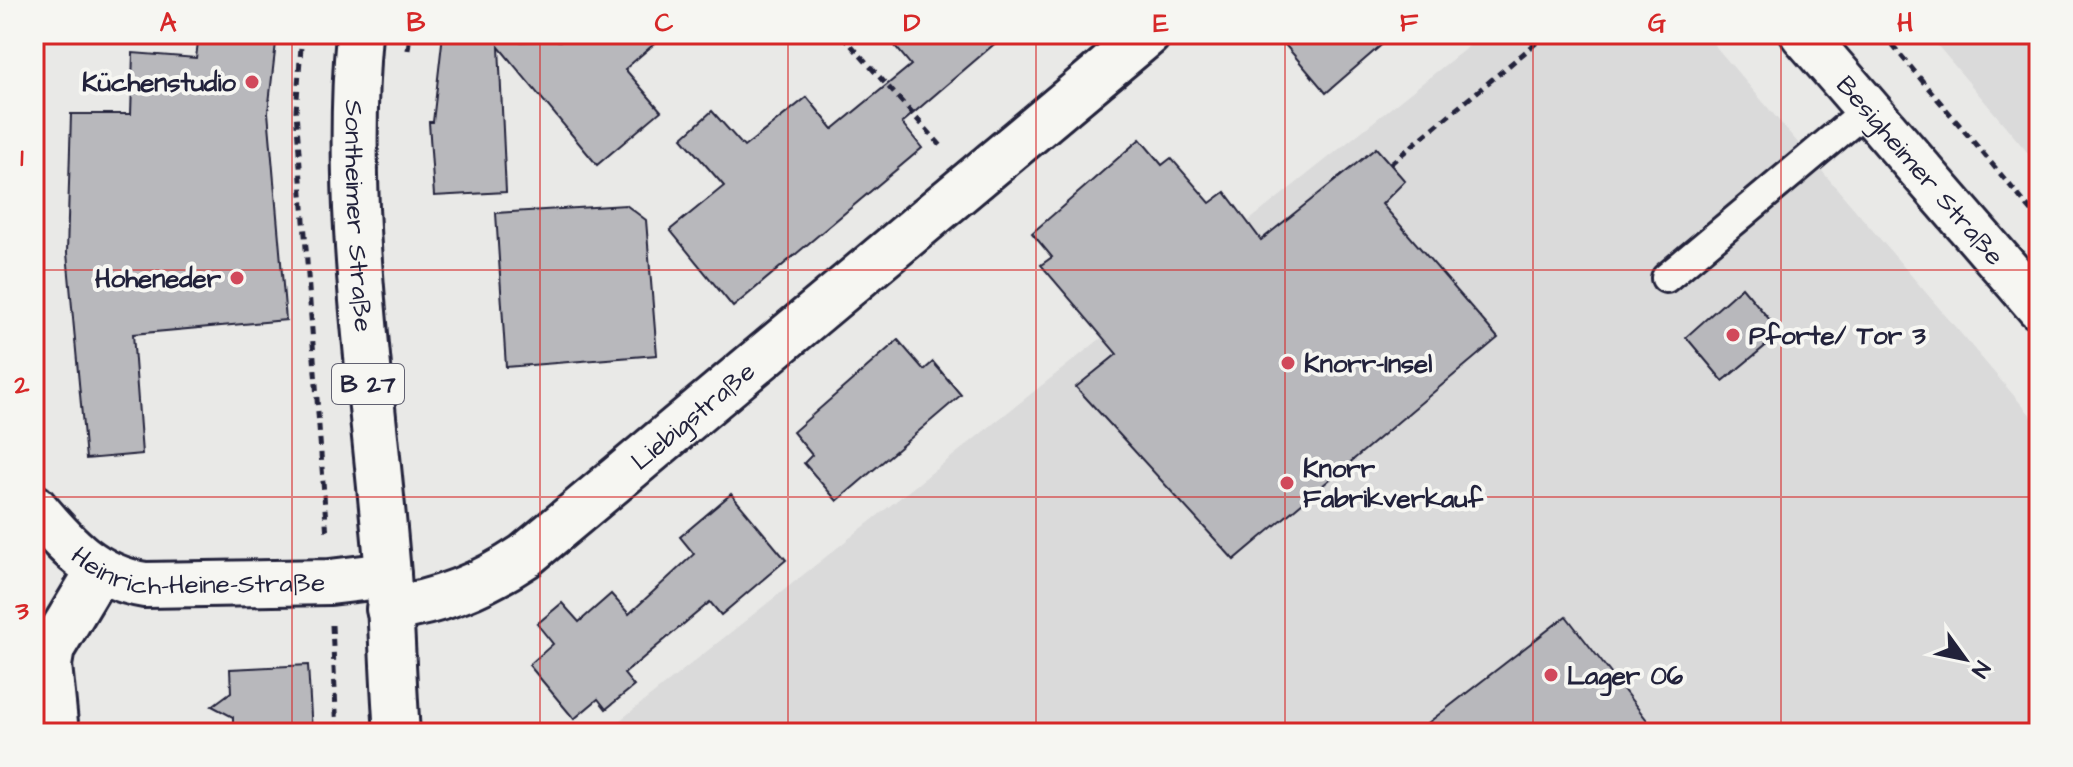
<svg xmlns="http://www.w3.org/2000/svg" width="2073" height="767" viewBox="0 0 2073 767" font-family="'Architects Daughter',sans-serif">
  <rect width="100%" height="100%" fill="#e9e9e7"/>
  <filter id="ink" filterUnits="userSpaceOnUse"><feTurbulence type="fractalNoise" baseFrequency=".0125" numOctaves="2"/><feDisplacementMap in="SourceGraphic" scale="16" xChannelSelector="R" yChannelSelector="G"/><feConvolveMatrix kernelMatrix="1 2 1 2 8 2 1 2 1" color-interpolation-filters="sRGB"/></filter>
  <g filter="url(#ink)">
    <!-- built -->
    <g fill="#dadada">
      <path d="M1484,34H1705L2039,425V733H604Z"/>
      <path d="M1928,34H2039V166Z"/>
    </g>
    <!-- building -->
    <g fill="#b8b8bc" stroke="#22223b" stroke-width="2">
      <path d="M199,34H277L268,112L286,320L133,334L142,454L86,459L67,253L71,114H131L133,53L196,58Z"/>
      <path d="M443,34H499V42L661,38L625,69L661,111L597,165L499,47L506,192L434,196L429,122H433Z"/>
      <path d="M885,34H1006L902,123L922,148L733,307L670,230L724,186L682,138L712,111L744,147L807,97L833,129L911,65Z"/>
      <path d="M1276,34H1394L1326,93Z"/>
      <path d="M1140,139L1162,165L1171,158L1210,203L1225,192L1261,240L1376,148L1405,181L1382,204L1498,338L1234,560L1076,387L1117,354L1041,265L1052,257L1032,233Z"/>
      <path d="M626,205L646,220L657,355L506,367L496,213Z"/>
      <path d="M1742,287L1781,333L1723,381L1686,337Z"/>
      <path d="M898,340L924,370L933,362L961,395L837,501L804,463L812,455L793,432Z"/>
      <path d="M731,494L786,560L721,615L710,602L624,674L634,686L606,709L598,699L574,719L529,665L553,644L537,624L562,603L579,622L611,594L629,614L694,554L680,537Z"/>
      <path d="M1566,616L1657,733H1415Z"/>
      <path d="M308,665L312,733H233V717L212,706L231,692L230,669Z"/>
    </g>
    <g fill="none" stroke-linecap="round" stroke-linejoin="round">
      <!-- service casing -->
      <g stroke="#22223b" stroke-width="34">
        <path id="service" d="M1666,278L1869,108"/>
      </g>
      <!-- minor casing -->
      <g stroke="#22223b" stroke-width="50">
        <g id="minor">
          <path id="s1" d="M34,507C66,545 94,577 145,585L330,582L388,575"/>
          <path id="s2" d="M389,609C440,602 482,585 525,556L1148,34"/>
          <path d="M56,733L49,665L52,648L99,570"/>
        </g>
      </g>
      <!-- tertiary casing -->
      <g stroke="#22223b" stroke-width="50">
        <g id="tertiary">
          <path id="s3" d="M1803,34L2039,307"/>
        </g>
      </g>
      <!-- primary casing -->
      <g stroke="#22223b" stroke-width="50">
        <g id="primary">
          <path id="s4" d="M359,34C343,215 374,395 388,575C392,627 393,680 397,733"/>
        </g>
      </g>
      <!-- path -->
      <g stroke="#22223b" stroke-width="5" stroke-dasharray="8 6" stroke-linecap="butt">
        <path d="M302,34L296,111L327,536"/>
        <path d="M1883,34L2039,220"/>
        <path d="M842,35L943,148"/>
        <path d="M408,50L410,34"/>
        <path d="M1390,164L1547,34"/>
        <path d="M332,625L337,733"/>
      </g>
      <!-- service -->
      <use href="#service" stroke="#f6f6f2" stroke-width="28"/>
      <!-- minor -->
      <use href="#minor" stroke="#f6f6f2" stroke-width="44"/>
      <!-- tertiary -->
      <use href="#tertiary" stroke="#f6f6f2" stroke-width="44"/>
      <!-- primary -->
      <use href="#primary" stroke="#f6f6f2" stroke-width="44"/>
    </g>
  </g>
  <!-- grid -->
  <path fill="none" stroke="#d62828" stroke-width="2" stroke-opacity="0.55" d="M292,34V733M540,34V733M788,34V733M1036,34V733M1285,34V733M1533,34V733M1781,34V733M34,270H2039M34,497H2039"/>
  <!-- markers -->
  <g fill="#d1495b" stroke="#f6f6f2" stroke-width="3">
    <circle cx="252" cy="82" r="8"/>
    <circle cx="237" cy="278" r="8"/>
    <circle cx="1733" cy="335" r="8"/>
    <circle cx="1288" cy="363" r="8"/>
    <circle cx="1287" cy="483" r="8"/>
    <circle cx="1551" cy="675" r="8"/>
  </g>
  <g text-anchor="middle" stroke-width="8" stroke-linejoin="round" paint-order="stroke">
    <!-- shield labels -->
    <rect fill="#f6f6f2" stroke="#626272" stroke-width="2" x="332" y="364" width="72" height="40" rx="6"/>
    <g font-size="24" font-weight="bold" fill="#22223b">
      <text x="368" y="392">B 27</text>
    </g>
    <!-- poi labels -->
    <g font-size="26" font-weight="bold" fill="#22223b" stroke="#f6f6f2" text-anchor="start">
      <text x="236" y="91" text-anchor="end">Küchenstudio</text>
      <text x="221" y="287" text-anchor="end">Hoheneder</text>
      <text x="1749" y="344">Pforte/ Tor 3</text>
      <text x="1304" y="372">Knorr-Insel</text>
      <text x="1303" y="477">Knorr<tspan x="1303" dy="30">Fabrikverkauf</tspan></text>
      <text x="1567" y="684">Lager 06</text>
    </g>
    <!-- street labels -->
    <g font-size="26" fill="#22223b" stroke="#f6f6f2">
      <text dy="9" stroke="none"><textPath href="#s3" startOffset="180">Besigheimer Straße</textPath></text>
      <text dy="9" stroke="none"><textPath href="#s4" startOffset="182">Sontheimer Straße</textPath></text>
      <text dy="9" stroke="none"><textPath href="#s2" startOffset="366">Liebigstraße</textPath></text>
      <text dy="9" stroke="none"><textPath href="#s1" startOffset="190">Heinrich-Heine-Straße</textPath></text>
    </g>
  </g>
  <!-- margin -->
  <rect width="2073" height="767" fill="none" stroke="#f6f6f2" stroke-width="88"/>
  <!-- north arrow -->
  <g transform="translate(1965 659) rotate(123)" stroke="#f6f6f2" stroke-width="6" paint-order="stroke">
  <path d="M0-6L14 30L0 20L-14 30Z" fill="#22223b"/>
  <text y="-12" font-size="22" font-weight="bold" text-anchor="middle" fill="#22223b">N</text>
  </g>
  <rect x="44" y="44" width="1985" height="679" fill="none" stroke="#d62828" stroke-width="3"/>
  <g font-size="26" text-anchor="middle" font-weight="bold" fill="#d62828">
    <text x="168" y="31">A</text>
    <text x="416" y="31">B</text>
    <text x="664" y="31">C</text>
    <text x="912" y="31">D</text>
    <text x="1161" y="31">E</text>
    <text x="1409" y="31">F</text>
    <text x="1657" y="31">G</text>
    <text x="1905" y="31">H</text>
    <text x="22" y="166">1</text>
    <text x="22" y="393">2</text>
    <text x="22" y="619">3</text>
  </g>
</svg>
